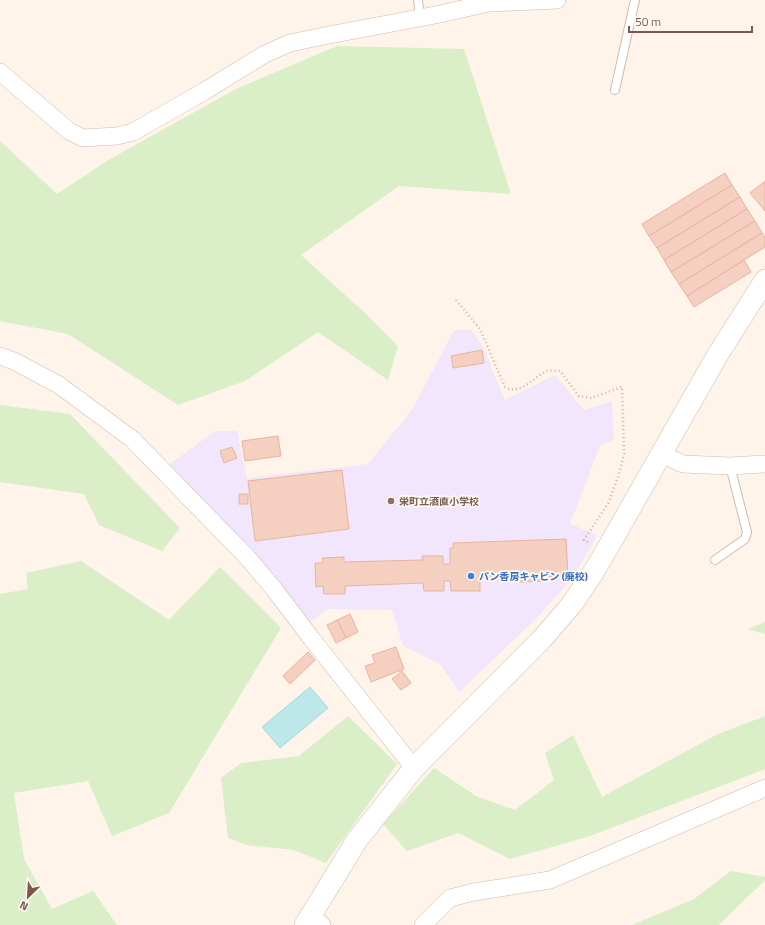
<svg xmlns="http://www.w3.org/2000/svg" width="765" height="925" viewBox="0 0 765 925" font-family="'Titillium Web','Noto Sans JP',sans-serif">
  <rect width="100%" height="100%" fill="#fef4ea"/>
  <!-- education -->
  <path fill="#f1e6fb" d="M454,330H471L482,345L505,400L555,375L584,410L612,401L614,439L600,446L570,524L597,535L574,576L537,618L459,692L440,664L403,646L392,610L327,609L308,624L262,561L169,465L215,431H237L247,478L368,464L412,410Z"/>
  <!-- green -->
  <g fill="#daeec7">
    <path d="M337,46L464,49L511,194L399,186L301,255L366,314L398,346L388,380L318,332L245,381L178,405L68,334L0,321V141L57,194L110,159L236,89Z"/>
    <path d="M0,405L70,414L180,528L162,551L99,525L84,494L0,482Z"/>
    <path d="M81,561L169,620L220,567L281,628L169,813L112,836L88,781L14,793L24,859L52,909L93,891L117,925H0V594L28,589L26,573Z"/>
    <path d="M765,622V634L748,629Z"/>
    <path d="M348,716L397,764L326,863L294,850L247,845L228,838L221,778L241,763L299,756Z"/>
    <path d="M765,716V769L590,836L510,859L458,833L407,851L383,824L434,768L476,796L515,810L554,780L545,753L573,735L602,797L718,734Z"/>
    <path d="M731,871L765,877V880L719,925H632L694,899Z"/>
  </g>
  <!-- water -->
  <path fill="#bce8ea" stroke="#a2dadd" d="M310,687L328,708L280,748L262,727Z"/>
  <!-- building -->
  <g fill="#f5cfc0" stroke="#e9b39f">
    <path d="M725,173L732,185L649,236L642,224Z"/>
    <path d="M765,181V211L750,193Z"/>
    <path d="M732,185L740,197L657,248L649,236Z"/>
    <path d="M740,197L747,209L664,260L657,248Z"/>
    <path d="M747,209L755,221L671,272L664,260Z"/>
    <path d="M755,221L762,233L679,284L671,272Z"/>
    <path d="M762,233L765,237V247L687,296L679,284Z"/>
    <path d="M744,260L751,272L694,307L687,296Z"/>
    <path d="M482,350L484,363L453,368L451,356Z"/>
    <path d="M278,436L281,456L245,461L242,441Z"/>
    <path d="M232,447L237,458L224,463L220,451Z"/>
    <path d="M342,470L349,529L255,541L248,481Z"/>
    <rect x="239" y="494" width="9" height="10"/>
    <path d="M566,539L568,576L545,577V581L521,582V577L480,578V591H451L450,581H444V591H424L423,583L345,586V594H324L323,586L316,587L315,563H323L322,558L344,557V562L423,560L422,556H443V564H450V548H453V543Z"/>
    <path d="M350,614L358,632L346,638L337,620Z"/>
    <path d="M337,620L346,638L336,643L327,625Z"/>
    <path d="M396,647L404,669L371,682L365,666L375,663L372,655Z"/>
    <path d="M308,652L315,660L290,684L283,676Z"/>
    <path d="M402,671L411,683L401,690L392,679Z"/>
  </g>
  <g fill="none" stroke-linecap="round" stroke-linejoin="round">
    <!-- service casing -->
    <g stroke="#d2baae" stroke-width="10">
      <g id="service">
        <path d="M418,0L420,18"/>
        <path d="M615,90L635,0"/>
        <path d="M715,560L745,539L747,532L730,466"/>
      </g>
    </g>
    <!-- minor casing -->
    <g stroke="#d2baae" stroke-width="18">
      <g id="minor">
        <path d="M0,72L69,131L83,138L117,136L133,132L203,92L265,54L290,43L329,35L435,15L489,3L557,0"/>
        <path d="M0,356L14,361L59,385L132,439L246,556L274,589L311,638L414,768"/>
        <path d="M661,454L683,464L730,466L765,464"/>
        <path d="M310,914L322,925"/>
        <path d="M423,925L450,898L474,892L550,880L765,788"/>
      </g>
    </g>
    <!-- tertiary casing -->
    <g stroke="#d2baae" stroke-width="22">
      <path id="tertiary" d="M305,925L357,840L414,768L542,639L572,604L593,573L606,551L717,356L765,280"/>
    </g>
    <!-- path -->
    <path stroke="#dbb2a2" stroke-width="2.5" stroke-dasharray="1 3" stroke-linecap="butt" d="M456,300L480,329L505,387C521,396 533,377 547,371C551,370 556,371 560,371L579,396L591,398L622,387L624,454L619,474L609,502L584,540L590,543"/>
    <!-- service -->
    <use href="#service" stroke="#fff" stroke-width="8"/>
    <!-- minor -->
    <use href="#minor" stroke="#fff" stroke-width="17"/>
    <!-- tertiary -->
    <use href="#tertiary" stroke="#fff" stroke-width="21"/>
  </g>
  <!-- markers -->
  <circle fill="#8d6e63" stroke="#fff9f2" stroke-width="1.5" cx="391" cy="501" r="4"/>
  <circle fill="#3f7fe0" stroke="#fff9f2" stroke-width="1.5" cx="471" cy="576" r="4"/>
  <g text-anchor="middle" stroke-width="3.5" stroke-linejoin="round" paint-order="stroke">
    <!-- education labels -->
    <g font-size="10" font-weight="bold" fill="#785e54" stroke="#fff9f2" text-anchor="start">
      <text x="399" y="505">栄町立酒直小学校</text>
    </g>
    <!-- shop labels -->
    <g font-size="10" font-weight="bold" fill="#366cbe" stroke="#fff9f2" text-anchor="start">
      <text x="479" y="580">パン香房キャビン (廃校)</text>
    </g>
  </g>
  <!-- north arrow -->
  <g transform="translate(28 897) rotate(205)" stroke="#fff9f2" stroke-width="3" paint-order="stroke">
  <path d="M0-3L7 15L0 10L-7 15Z" fill="#7c574a"/>
  <text y="-6" font-size="11" font-weight="bold" text-anchor="middle" fill="#7c574a">N</text>
  </g>
  <!-- scale -->
  <path d="M629 26v6h123v-6" fill="none" stroke="#7c574a" stroke-width="2"/>
  <text x="635" y="26" font-size="12" fill="#7c574a" stroke="#fff9f2" stroke-width="3" paint-order="stroke">50 m</text>
</svg>
